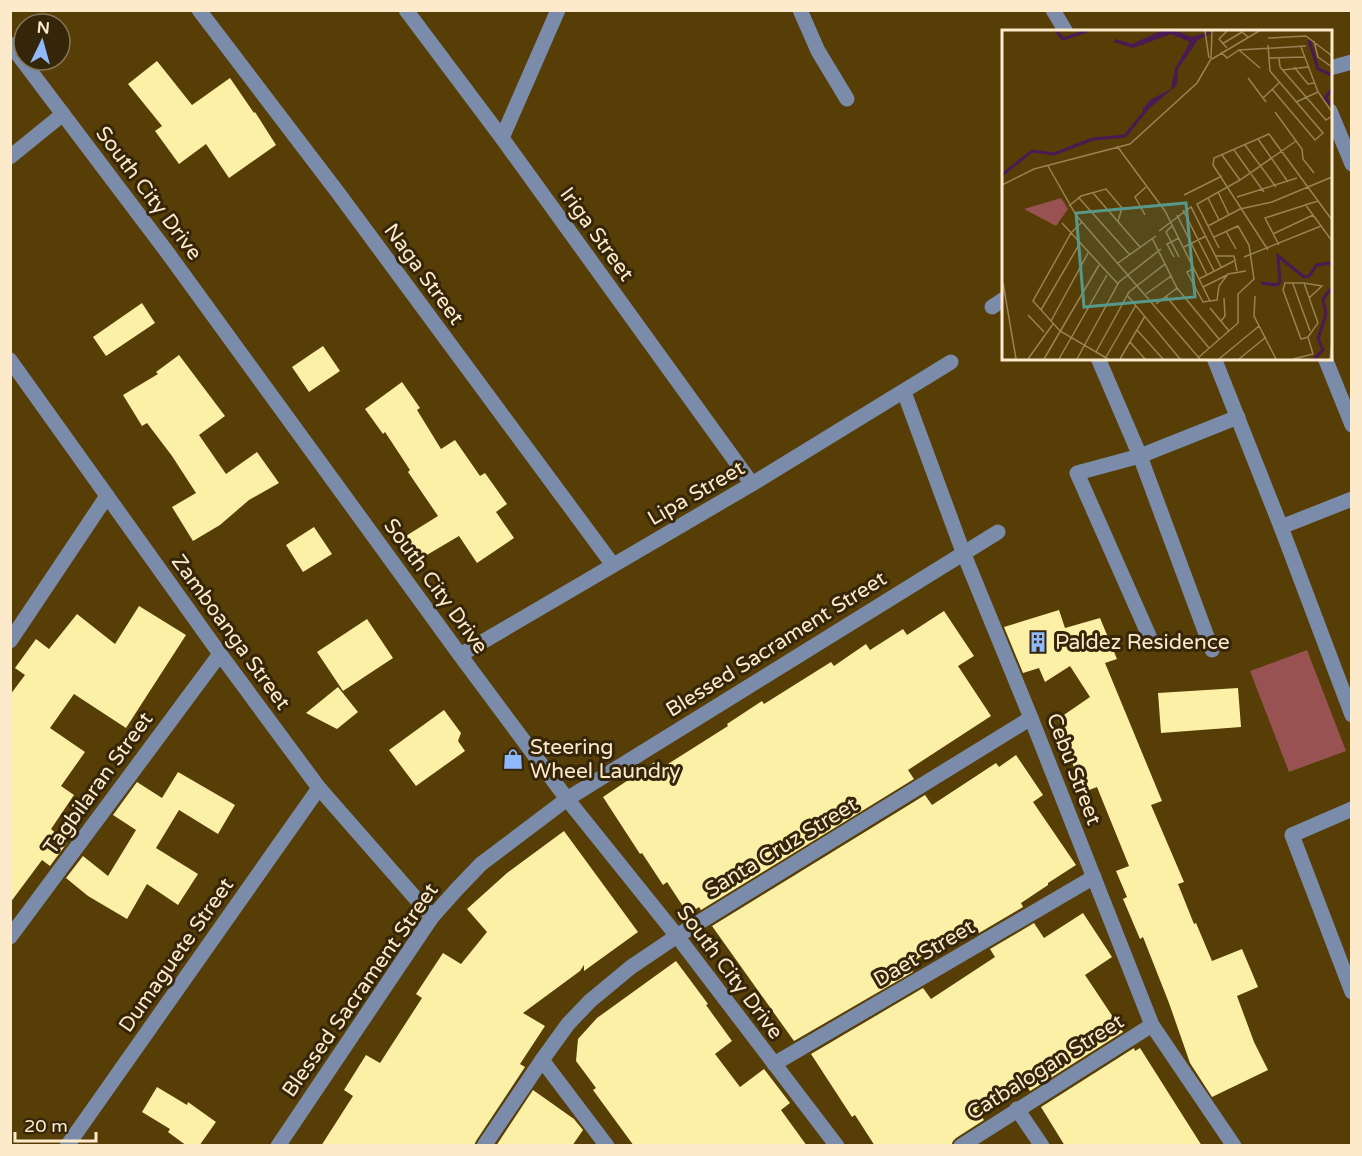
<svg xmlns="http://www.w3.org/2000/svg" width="1362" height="1156" viewBox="0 0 1362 1156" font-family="'Varela Round',sans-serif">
  <rect width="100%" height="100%" fill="#573d06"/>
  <!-- green -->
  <path fill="#995252" d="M1307,650L1346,751L1289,772L1250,671Z"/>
  <!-- building -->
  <g fill="#fbf0a6">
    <path d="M157,61L192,105L230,78L254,113L255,112L276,145L229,178L206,144L179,164L155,131L162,126L128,84Z"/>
    <path d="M142,303L155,323L106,356L93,337Z"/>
    <path d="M323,346L340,371L309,392L292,367Z"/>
    <path d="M179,355L225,416L199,435L226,474L257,452L279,483L249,500L220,525L193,541L172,507L196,493L172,456L147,423L142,426L123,395L158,374L156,372Z"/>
    <path d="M402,382L420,408L417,410L441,449L455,440L480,476L485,473L507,504L496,512L514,538L477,563L459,536L415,562L401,539L438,516L408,472L410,470L385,432L383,434L365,409Z"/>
    <path d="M314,527L332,554L303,572L286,545Z"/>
    <path d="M139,606L186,635L126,728L74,694L50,728L85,752L61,786L74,795L51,829L67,843L50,866L42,860L10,903V695L25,675L15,668L36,639L49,649L77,614L115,644Z"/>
    <path d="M1059,610L1065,628L1100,618L1117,659L1105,663L1162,801L1151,805L1184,882L1178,884L1194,924L1196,923L1212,961L1242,949L1258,987L1237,996L1254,1042L1268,1070L1212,1097L1190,1063L1169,1003L1143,937L1140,939L1123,899L1127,897L1116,871L1129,866L1097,787L1084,792L1069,755L1072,754L1058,719L1090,697L1070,666L1045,682L1039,668L1023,673L1004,627Z"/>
    <path d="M944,611L974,656L958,666L991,716L908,770L914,779L701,910L699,907L688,914L667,882L663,885L642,853L640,854L603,797L655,762L660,769L728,726L727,724L762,701L764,704L831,662L834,666L866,644L870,650L903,629L907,635Z"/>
    <path d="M367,619L393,658L343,691L317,652Z"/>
    <path d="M338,687L358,712L337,729L306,713Z"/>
    <path d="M1238,688L1241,727L1161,733L1158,693Z"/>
    <path d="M444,710L461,733L458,741L465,751L416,786L389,750Z"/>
    <path d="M1016,755L1043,795L1033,802L1076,865L1048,883V885L1021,903L1023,907L979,933L972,923L908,965L913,972L794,1041L712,926L925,795L932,805L996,763L999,767Z"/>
    <path d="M178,772L235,805L218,834L179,810L156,848L198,874L178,905L147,884L127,919L88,896L66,878L83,856L108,876L136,830L113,815L137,782L162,798Z"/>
    <path d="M564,831L638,932L584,971V965L580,971L523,1013L545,1026L520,1064L525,1067L476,1141L474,1146H321L353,1096L344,1090L366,1055L380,1063L422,998L416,994L443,953L461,964L487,932L467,909L507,873Z"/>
    <path d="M1083,913L1112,957L1085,975L1123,1032L1030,1091L1023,1079L976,1109L984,1120L956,1138L953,1141L951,1146H875L855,1115L852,1117L811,1054L923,988L931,999L995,957L990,949L1034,923L1044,938Z"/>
    <path d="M676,961L708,1004L706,1005L732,1041L715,1054L740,1087L764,1069L790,1103L781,1110L807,1146H634L593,1090L596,1088L576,1061L578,1039L597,1018Z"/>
    <path d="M1134,1048L1135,1051L1140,1048L1202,1146H1065L1041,1107Z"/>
    <path d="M157,1087L187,1105L188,1102L216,1122L199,1146H187L168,1132L170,1129L142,1112Z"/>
    <path d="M533,1090L574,1119L583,1130L572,1146H496Z"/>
  </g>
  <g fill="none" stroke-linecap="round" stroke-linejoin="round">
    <!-- minor -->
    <g stroke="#7a8caa" stroke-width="15">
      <path d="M199,10L339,194L613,565"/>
      <path d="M406,10L502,138L752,484"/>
      <path d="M800,10L818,51L847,99"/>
      <path d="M1053,10L1066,32"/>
      <path d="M10,44L167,252L460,655L567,799L677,936L837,1146"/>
      <path d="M1330,68L1352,62"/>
      <path d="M1330,111L1352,164"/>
      <path d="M502,138L558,10"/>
      <path d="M10,157L63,114"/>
      <path d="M992,307L1004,299"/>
      <path d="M1098,358L1140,456L1212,650"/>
      <path d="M1214,358L1281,527L1352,715"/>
      <path d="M1325,358L1352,425"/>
      <path d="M10,360L220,654L319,788L432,917"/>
      <path d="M904,392L963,552L1031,718L1152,1025L1234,1146"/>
      <path d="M1281,527L1352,499"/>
      <path d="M1150,638L1077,473L1140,456L1238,417"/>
      <path d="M10,641L107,496"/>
      <path d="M460,655L752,484L951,362"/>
      <path d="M1352,809L1292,835L1352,992"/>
      <path d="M10,937L220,654"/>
      <path d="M542,1060L607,1146"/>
      <path d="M774,1064L1094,877"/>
      <path d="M1017,1109L1042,1146"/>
      <path d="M67,1146L319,788"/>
      <path d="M278,1146L432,917L457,889L481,864L567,799L998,532"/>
      <path d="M484,1146L542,1060L568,1024L590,1001L631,967L677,936L1031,718"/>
      <path d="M961,1146L1152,1025"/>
    </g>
  </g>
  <!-- icons -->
  <defs>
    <g id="building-bare" transform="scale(1.62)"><path d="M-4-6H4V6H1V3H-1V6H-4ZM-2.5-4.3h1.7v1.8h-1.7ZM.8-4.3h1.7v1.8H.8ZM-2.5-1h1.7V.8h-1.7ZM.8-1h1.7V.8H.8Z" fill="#90b8fd" stroke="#35260a" stroke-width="2.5" paint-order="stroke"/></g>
    <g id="shop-bare" transform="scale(1.62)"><path d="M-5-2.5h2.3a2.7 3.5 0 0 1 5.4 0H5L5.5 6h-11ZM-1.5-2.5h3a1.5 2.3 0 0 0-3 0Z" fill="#90b8fd" stroke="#35260a" stroke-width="2.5" paint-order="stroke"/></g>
  </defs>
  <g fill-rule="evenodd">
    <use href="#building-bare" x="1038" y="642"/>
    <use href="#shop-bare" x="513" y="759"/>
  </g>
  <g text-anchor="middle" stroke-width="6" stroke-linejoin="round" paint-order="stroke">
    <!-- street labels -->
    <g font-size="21" fill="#fdeaca" stroke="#35260a">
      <text transform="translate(149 193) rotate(53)" y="7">South City Drive</text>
      <text transform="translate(597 234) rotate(54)" y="7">Iriga Street</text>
      <text transform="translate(424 274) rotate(54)" y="7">Naga Street</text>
      <text transform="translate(696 493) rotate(-30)" y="7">Lipa Street</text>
      <text transform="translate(436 586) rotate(54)" y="7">South City Drive</text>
      <text transform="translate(231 632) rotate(54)" y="7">Zamboanga Street</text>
      <text transform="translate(776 644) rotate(-32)" y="7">Blessed Sacrament Street</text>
      <text transform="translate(1074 769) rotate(69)" y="7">Cebu Street</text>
      <text transform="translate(98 783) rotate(-54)" y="7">Tagbilaran Street</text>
      <text transform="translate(781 847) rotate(-31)" y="7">Santa Cruz Street</text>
      <text transform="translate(924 953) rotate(-30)" y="7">Daet Street</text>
      <text transform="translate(176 955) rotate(-55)" y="7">Dumaguete Street</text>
      <text transform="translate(730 972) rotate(53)" y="7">South City Drive</text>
      <text transform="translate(360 990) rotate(-55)" y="7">Blessed Sacrament Street</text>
      <text transform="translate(1045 1067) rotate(-32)" y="7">Catbalogan Street</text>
    </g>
    <!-- poi labels -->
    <g font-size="21" fill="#fdeaca" stroke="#35260a" text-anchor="start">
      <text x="1055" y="649">Paldez Residence</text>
      <text x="530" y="754">Steering<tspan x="530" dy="24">Wheel Laundry</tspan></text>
    </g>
  </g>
  <!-- overview -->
  <g transform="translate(1002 30)">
    <rect width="330" height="330" fill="#573d06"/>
    <path d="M59,168L66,179L54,196L22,179Z" fill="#995252"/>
    <path d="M159,1H175L189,7L213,1L196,10L176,39L175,55L143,82L140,80L148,70L169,59L173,39L188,12L169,4L131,18L112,12L113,9L130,14Z" fill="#4b1954"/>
    <path fill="none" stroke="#4b1954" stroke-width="3" d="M54,1L61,9L85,1M307,10L316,39L330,45M330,59L323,68L330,76M0,145L30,121L52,124L91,109L123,106L145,79M259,253L275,255L278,252L276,226L302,247L307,246L315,235L329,233M312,329L321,320L316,309L324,284L321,269L330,257"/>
    <path fill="none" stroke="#998254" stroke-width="1.5" d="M203,1L207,28M225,1L217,9L225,18M266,8L304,6L330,26M312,11L316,27L330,37M220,14L240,2L246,7M266,15L268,41L321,103L313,110L270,59M299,17L316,62L330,82M237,20L258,38M219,22L225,28L237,20L304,16M267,28L303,27M277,28L278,37L324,90L330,86M210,29L257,1M292,37L306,54L312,53M281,40L306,37M246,48L264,72M261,68L278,52M294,72L316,62M273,82L300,119L301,129L312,143M256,109L286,152M243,115L274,157M115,116L163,181L208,271M232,120L262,162M220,125L238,150M46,136L74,185L198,329M0,155L32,139L128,114L195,53L209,29L210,1M216,162L227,185M91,163L138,217M182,165L220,146M235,167L295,148M77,168L128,225M206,168L217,190M303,174L330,211M67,176L79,166L104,159L120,178L116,191M181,180L212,241M143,185L133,167L144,157M175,185L205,245M80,192L69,203L31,271L58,301L106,329M60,193L116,254M171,195L164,202L177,227M206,196L238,179L270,172L330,147M157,201L189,177L219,237M224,201L234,219M271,204L311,185M150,208L175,258L217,309M277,215L263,188L316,171M182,217L204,206M217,218L195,174L238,150L294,111M266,220L211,135L212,128L267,104L330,190M213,226H232L235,241M172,227L165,214L177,208M242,227L319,196M116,233L154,206M192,238L185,242L201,272L215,270L217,256L226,244L244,241M197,249L234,230M1,253L14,329M283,253H302L316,293L306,307L299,309L281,260ZM302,253L320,256L307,268M291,254L308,301M201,257L225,245M144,264L169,246M125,265L178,329M164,266L207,318M253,266L252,286L274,329M154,274L175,258M208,278L227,301M39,280L78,213M26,285L42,302M49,291L86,223M219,291L223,286L222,268M135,300L161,329M128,312L143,329M94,322L127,262L163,234M104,327L134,275M197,327L236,293V264L252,249L247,215L236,196L212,207M26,329L51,294M42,329L97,235M57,329L105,245M75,329L117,252L159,219M118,329L143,286M217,329L257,296M237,329L264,307M291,329L311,324L306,307M328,329L330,310"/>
    <path fill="#56998a" fill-opacity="0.15" stroke="#56998a" stroke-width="3" d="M184,173L193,267L82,277L74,183Z"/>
    <rect width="330" height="330" fill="none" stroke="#fdeaca" stroke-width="3"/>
  </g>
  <!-- border -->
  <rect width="1362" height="1156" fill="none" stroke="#fdeaca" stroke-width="24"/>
  <!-- north arrow -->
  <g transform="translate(42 42) rotate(5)"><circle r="28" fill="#35260a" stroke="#857457" stroke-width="1.5"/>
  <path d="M0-4.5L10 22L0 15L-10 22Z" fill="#90b8fd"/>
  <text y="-9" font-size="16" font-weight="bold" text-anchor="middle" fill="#fdeaca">N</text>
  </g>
  <!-- scale -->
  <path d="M15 1132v9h81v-9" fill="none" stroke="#fdeaca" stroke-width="3"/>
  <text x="24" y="1132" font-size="18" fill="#fdeaca" stroke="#35260a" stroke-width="4.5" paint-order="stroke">20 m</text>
</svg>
